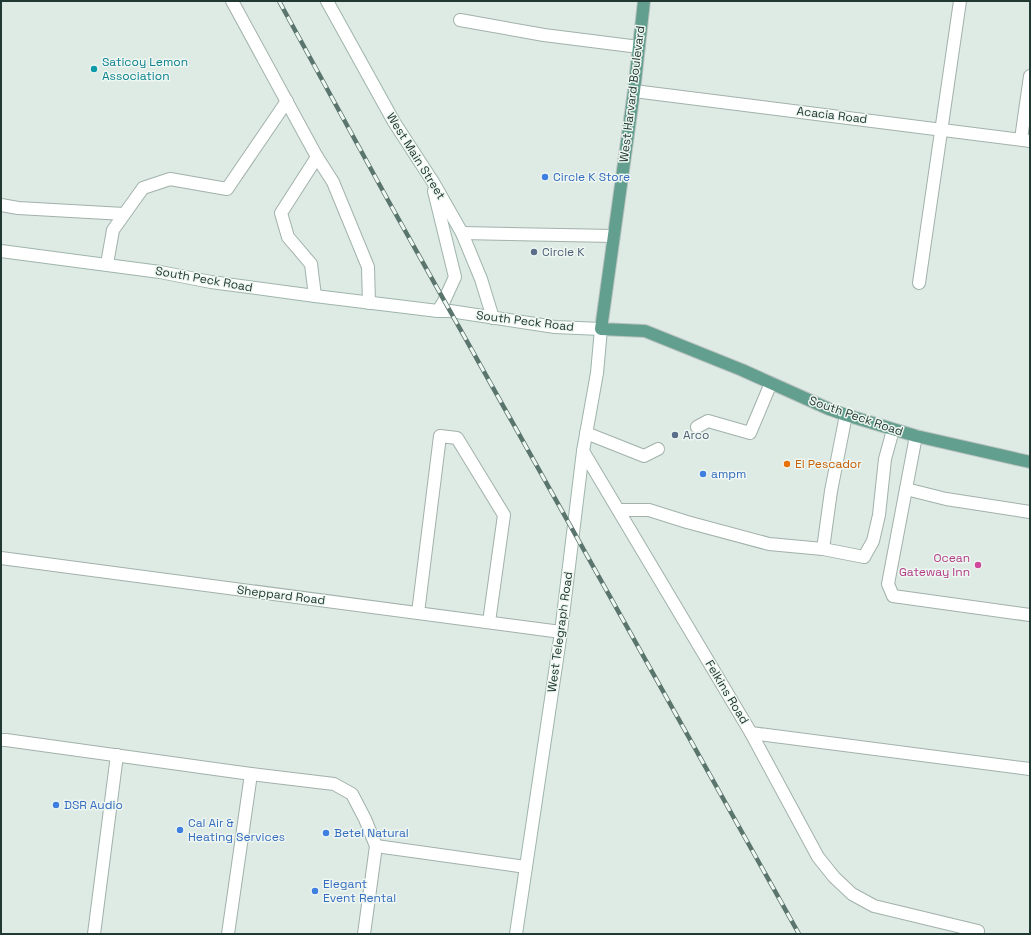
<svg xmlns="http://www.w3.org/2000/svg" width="1031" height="935" viewBox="0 0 1031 935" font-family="'Space Grotesk',sans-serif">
  <rect width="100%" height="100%" fill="#deeae4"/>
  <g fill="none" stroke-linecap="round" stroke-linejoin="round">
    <!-- lane casing -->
    <g stroke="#a1b1ab" stroke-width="14">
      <g id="lane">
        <path d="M232,1L317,157L333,182L368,267L369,303"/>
        <path d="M460,20L544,35L639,47"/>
        <path d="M1021,139L1030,76"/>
        <path d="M1,205L18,208L124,214"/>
        <path d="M462,233L614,236"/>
        <path d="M107,264L113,230L143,188L170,179L227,189L287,101"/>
        <path d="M919,283L960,1"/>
        <path d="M315,296L311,264L288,237L281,213L317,157"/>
        <path d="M697,427L708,421L750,433L771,383"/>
        <path d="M586,433L644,456L658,449"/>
        <path d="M916,436L888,584L893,596L1030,615"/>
        <path d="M906,489L946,499L1030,512"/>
        <path d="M619,510H649L687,522L769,544L823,549L864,557L873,541L879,515L885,459L893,430"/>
        <path d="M823,549L831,491L846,415"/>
        <path d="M418,613L440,436L457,438L504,515L489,622"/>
        <path d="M751,733L818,857L834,877L852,894L874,906L978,931L975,934"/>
        <path d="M1,740H6L251,774L228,934"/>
        <path d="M251,774L334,784L352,794L365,819L376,846L364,934"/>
        <path d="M376,846L526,867"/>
        <path d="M94,934L117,755"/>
      </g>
    </g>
    <!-- street casing -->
    <g stroke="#a1b1ab" stroke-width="14">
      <g id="street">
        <path d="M634,91L1030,141"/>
        <path d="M583,451L751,733L1030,769"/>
        <path d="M1,558L561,632"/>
      </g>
    </g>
    <!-- secondary casing -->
    <g stroke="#9eb5ac" stroke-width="14">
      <g id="secondary">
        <path d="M327,1L394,122L433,182L462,233L481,279L493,318"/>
        <path d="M434,191L455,277L444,301L438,311"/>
        <path d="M1,251L160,272L211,282L315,296L438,311H450L555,327L601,329L597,373L583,451L561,632L516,934"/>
      </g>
    </g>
    <!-- primary casing -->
    <g stroke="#bcc4c2" stroke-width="14">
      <path id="primary" d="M644,1L634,91L601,329L645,331L742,370L829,409L846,415L916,436L1030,462"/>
    </g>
    <!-- lane -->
    <use href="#lane" stroke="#fff" stroke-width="12"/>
    <!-- street -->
    <use href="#street" stroke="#fff" stroke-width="12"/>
    <!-- secondary -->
    <use href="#secondary" stroke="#fff" stroke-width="12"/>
    <!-- primary -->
    <use href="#primary" stroke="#639f8e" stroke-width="12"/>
    <!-- rail casing -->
    <g stroke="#5a756d" stroke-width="4.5">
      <path id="rail" d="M279,1L389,202L799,934"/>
    </g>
    <!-- rail -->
    <use href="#rail" stroke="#eff7f2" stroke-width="3" stroke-dasharray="9" stroke-linecap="butt"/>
  </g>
  <!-- markers -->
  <circle fill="#0f9aa8" stroke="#eff7f2" stroke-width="1.5" cx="94" cy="69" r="4"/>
  <g fill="#3f7fe0" stroke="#eff7f2" stroke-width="1.5">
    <circle cx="545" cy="177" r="4"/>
    <circle cx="703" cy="474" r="4"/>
    <circle cx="56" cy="805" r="4"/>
    <circle cx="180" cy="830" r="4"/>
    <circle cx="326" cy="833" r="4"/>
    <circle cx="315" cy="891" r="4"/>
  </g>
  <g fill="#5c6f8a" stroke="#eff7f2" stroke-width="1.5">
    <circle cx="534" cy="252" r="4"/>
    <circle cx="675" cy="435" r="4"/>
  </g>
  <circle fill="#e8710a" stroke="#eff7f2" stroke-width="1.5" cx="787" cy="464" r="4"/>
  <circle fill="#d1479c" stroke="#eff7f2" stroke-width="1.5" cx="978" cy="565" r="4"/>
  <g text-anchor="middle" stroke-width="3" stroke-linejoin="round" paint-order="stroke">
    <!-- culture labels -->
    <g font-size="12" fill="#0d838f" stroke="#eff7f2" text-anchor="start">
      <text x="102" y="66">Saticoy Lemon<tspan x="102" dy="14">Association</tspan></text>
    </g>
    <!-- street labels -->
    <g font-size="12" fill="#203932" stroke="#eff7f2">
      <text transform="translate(632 94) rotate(-83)" y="4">West Harvard Boulevard</text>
      <text transform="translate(832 115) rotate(7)" y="4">Acacia Road</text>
      <text transform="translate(416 156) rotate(58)" y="4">West Main Street</text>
      <text transform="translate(204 279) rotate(10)" y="4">South Peck Road</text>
      <text transform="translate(525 321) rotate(7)" y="4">South Peck Road</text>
      <text transform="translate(856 416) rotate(19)" y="4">South Peck Road</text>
      <text transform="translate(281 595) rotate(7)" y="4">Sheppard Road</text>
      <text transform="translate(560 632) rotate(-82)" y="4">West Telegraph Road</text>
      <text transform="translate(727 692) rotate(59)" y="4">Felkins Road</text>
    </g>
    <!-- shop labels -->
    <g font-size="12" fill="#366cbe" stroke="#eff7f2" text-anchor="start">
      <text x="553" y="181">Circle K Store</text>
      <text x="711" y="478">ampm</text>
      <text x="64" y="809">DSR Audio</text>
      <text x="188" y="827">Cal Air &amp;<tspan x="188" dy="14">Heating Services</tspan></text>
      <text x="334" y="837">Betel Natural</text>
      <text x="323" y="888">Elegant<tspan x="323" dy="14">Event Rental</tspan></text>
    </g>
    <!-- service labels -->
    <g font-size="12" fill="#4e5e75" stroke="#eff7f2" text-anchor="start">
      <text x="542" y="256">Circle K</text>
      <text x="683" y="439">Arco</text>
    </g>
    <!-- food labels -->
    <g font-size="12" fill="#c56008" stroke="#eff7f2" text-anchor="start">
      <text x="795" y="468">El Pescador</text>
    </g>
    <!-- hotel labels -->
    <g font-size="12" fill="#b23c85" stroke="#eff7f2" text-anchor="end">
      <text x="970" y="562">Ocean<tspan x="970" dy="14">Gateway Inn</tspan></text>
    </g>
  </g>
  <!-- border -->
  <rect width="1031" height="935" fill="none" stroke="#203932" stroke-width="4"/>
</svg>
